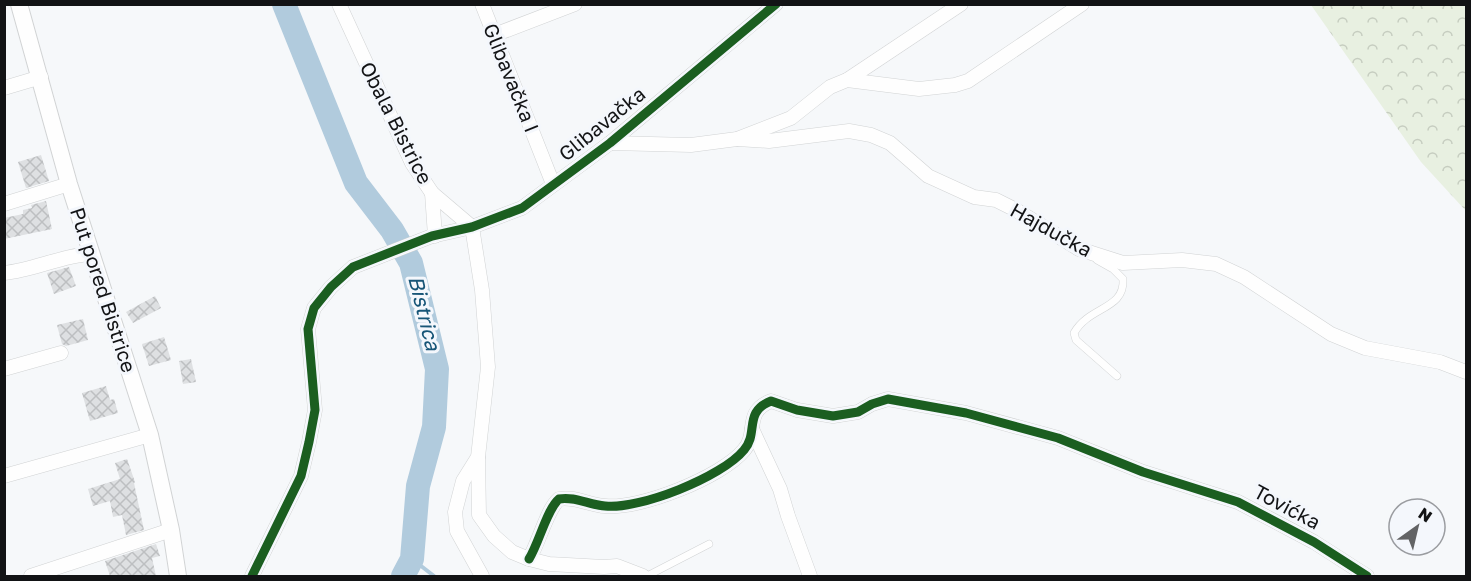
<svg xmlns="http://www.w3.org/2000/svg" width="1471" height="581" viewBox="0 0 1471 581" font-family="'Golos Text',sans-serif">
  <defs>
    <pattern id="forest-crowns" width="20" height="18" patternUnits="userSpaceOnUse" patternTransform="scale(1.5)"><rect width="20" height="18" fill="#e8f0e1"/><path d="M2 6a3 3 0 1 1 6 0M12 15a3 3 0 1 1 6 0" fill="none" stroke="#c6cdc0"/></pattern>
    <pattern id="building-cross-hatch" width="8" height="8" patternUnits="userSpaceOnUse" patternTransform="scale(1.5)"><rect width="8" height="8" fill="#dee0e2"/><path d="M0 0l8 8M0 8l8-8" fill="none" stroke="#bdbfc1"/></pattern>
  </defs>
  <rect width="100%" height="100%" fill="#f6f8fa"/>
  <!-- forest -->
  <path fill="url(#forest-crowns)" d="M1311,5H1466V211L1421,162Z"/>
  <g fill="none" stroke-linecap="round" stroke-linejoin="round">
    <!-- stream -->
    <path stroke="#b1cbdd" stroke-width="4" d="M412,559L434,576"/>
    <!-- river -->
    <path stroke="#b1cbdd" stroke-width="24" d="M284,4L356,183L392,230L411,263L437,369L434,427L418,486L412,559L403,576"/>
  </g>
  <!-- building -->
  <g fill="url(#building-cross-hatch)">
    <path d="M41,155L49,181L26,188L18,162Z"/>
    <path d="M46,201L52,229L4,239V218L23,214V210L32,208L31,205Z"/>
    <path d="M69,267L76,286L54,294L47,273Z"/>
    <path d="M155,296L161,308L133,323L126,312Z"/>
    <path d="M83,319L88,340L66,346L62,344L57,325Z"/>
    <path d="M164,337L171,360L149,366L142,344Z"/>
    <path d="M191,359L196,382L183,384L179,361Z"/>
    <path d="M106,386L110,400L114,399L118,413L90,421L82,393Z"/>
    <path d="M127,459L135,482L134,483L144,530L126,535L122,515L113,517L110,501L93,506L88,489L120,479L115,463Z"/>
    <path d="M156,544L160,556L152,558L156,576H110L105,561Z"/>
  </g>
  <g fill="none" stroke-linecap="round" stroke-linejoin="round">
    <!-- service casing -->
    <g stroke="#d1d3d4" stroke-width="8">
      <g id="service">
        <path d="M1097,260L1113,269L1123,279C1125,310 1089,306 1074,333L1076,340L1117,376"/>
        <path d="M647,576L709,544"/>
      </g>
    </g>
    <!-- minor casing -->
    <g stroke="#d1d3d4" stroke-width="15">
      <g id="minor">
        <path d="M339,4L412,163L432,193L472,227"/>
        <path d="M482,4L553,184"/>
        <path d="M494,35L575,4"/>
        <path d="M847,80L961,4"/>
        <path d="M4,88L41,77"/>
        <path d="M737,139L769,141L849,131L871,135L890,143L928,176L974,197L996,200L1016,210L1079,249L1123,263L1182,260L1216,264L1244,277L1331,334L1365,348L1440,362L1466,372"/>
        <path d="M610,143L691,145L737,139L791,118L830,87L847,80L919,89L955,85L968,81L1082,4"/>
        <path d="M432,193L435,236"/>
        <path d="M4,204L69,184"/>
        <path d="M472,227L482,290L488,367L478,457L463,481L455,512L457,531L482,576"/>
        <path d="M4,273C35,270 62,255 92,254"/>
        <path d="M4,369L61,353"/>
        <path d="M752,429L780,489L788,516L810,576"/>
        <path d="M478,457L479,515L494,536L512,552L529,559L549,564L604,567L617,566L643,576"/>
        <path d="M4,476L150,435"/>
        <path d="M529,559C539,543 547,509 559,499C575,496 589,505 605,506C639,510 722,477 744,450C759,433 743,412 771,401L797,410L833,416L858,412L872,404L888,399L966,413L1058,438L1143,472L1238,502L1314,542L1367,576"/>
        <path d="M31,576L171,530"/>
        <path d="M252,576L301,476L309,442L315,410L308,329L314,308L331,287L353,267L432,236L472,227L522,208L610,143L776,4"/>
      </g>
    </g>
    <!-- tertiary casing -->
    <g stroke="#d1d3d4" stroke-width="18">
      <path id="tertiary" d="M19,4L69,184L150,435L171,530L178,576"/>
    </g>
    <!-- service -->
    <use href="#service" stroke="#fefefe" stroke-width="7"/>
    <!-- minor -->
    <use href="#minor" stroke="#fefefe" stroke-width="14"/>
    <!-- tertiary -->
    <use href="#tertiary" stroke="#fefefe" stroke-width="16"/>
    <!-- cycleway casing -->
    <g stroke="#f4f7fc" stroke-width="13">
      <g id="cycleway">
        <path d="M529,559C539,543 547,509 559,499C575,496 589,505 605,506C639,510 722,477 744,450C759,433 743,412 771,401L797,410L833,416L858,412L872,404L888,399L966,413L1058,438L1143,472L1238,502L1314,542L1367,576"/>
        <path d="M252,576L301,476L309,442L315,410L308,329L314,308L331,287L353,267L432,236L472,227L522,208L610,143L776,4"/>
      </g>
    </g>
    <!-- cycleway -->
    <use href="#cycleway" stroke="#1b5e20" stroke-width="9"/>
  </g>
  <g text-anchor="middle" stroke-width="6" stroke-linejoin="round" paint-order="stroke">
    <!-- street labels -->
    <g font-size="20" fill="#121315" stroke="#f4f7fc">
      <text transform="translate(511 78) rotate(68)" y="7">Glibavačka I</text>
      <text transform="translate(396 123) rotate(63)" y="7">Obala Bistrice</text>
      <text transform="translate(602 124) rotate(-39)" y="7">Glibavačka</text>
      <text transform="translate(1051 230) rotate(29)" y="7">Hajdučka</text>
      <text transform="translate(103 290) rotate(72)" y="7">Put pored Bistrice</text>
      <text transform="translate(1287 507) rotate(28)" y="7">Tovićka</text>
    </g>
    <!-- water labels -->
    <g font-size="21" font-style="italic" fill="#175577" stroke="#f4f7fc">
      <text transform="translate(424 313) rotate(76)" y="7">Bistrica</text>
    </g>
  </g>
  <!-- border -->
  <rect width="1471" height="581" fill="none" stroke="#121315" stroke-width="12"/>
  <!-- north arrow -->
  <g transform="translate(1417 527) rotate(34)"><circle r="28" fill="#f4f7fc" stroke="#9a9ca0" stroke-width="1.5"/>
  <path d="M0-4.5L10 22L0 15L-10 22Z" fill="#626365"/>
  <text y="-9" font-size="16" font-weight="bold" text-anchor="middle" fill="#121315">N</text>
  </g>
</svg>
